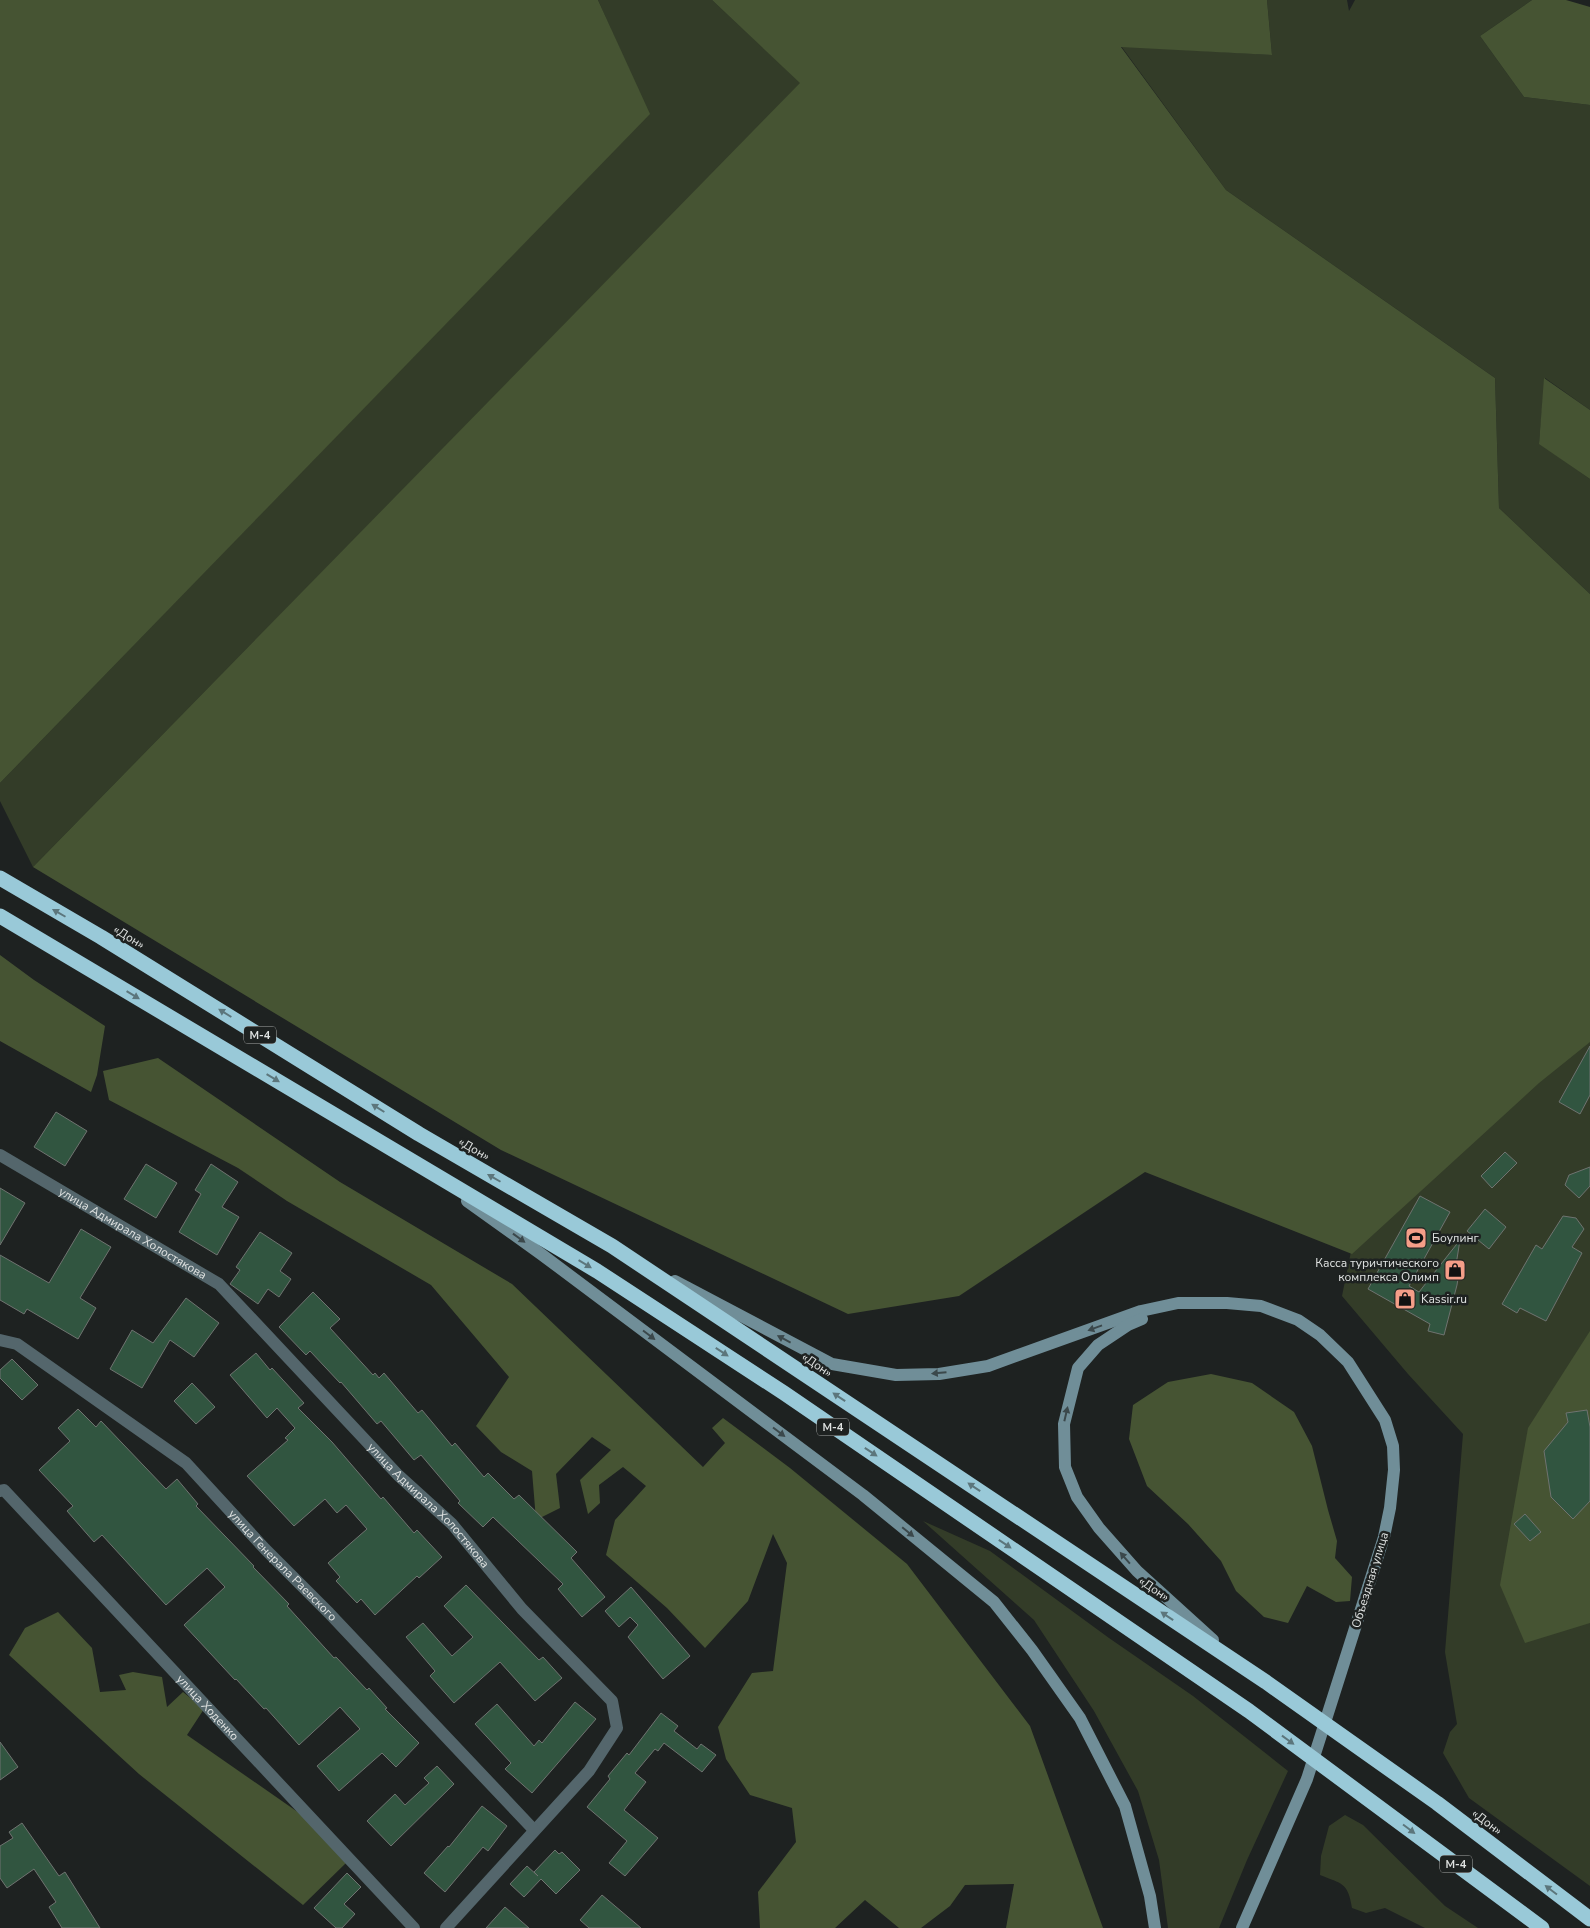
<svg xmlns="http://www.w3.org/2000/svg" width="1590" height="1928" viewBox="0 0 1590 1928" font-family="'Nunito Sans',sans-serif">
  <rect width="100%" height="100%" fill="#1e2221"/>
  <!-- green -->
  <g fill="#333c28">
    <path d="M598,0H712L801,83L33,867L0,801V783L649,114Z"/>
    <path d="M1267,0H1347L1349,11L1355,0H1532L1480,36L1524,97L1590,105V410L1545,378L1539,443L1590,479V594L1499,508L1495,378L1226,190L1121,46L1272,55Z"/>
    <path d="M1590,987V1886L1469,1798L1443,1753L1450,1732L1457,1724L1445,1652L1463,1434L1408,1374L1342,1296L1361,1202Z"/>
    <path d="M923,1521L990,1551L1109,1638L1193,1696L1288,1771L1247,1860L1219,1928H1168L1159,1860L1138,1791L1094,1711L1034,1620Z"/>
    <path d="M1345,1815L1363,1825L1445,1906L1478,1928H1425L1385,1908L1366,1913L1352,1908C1348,1882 1342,1884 1320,1875L1321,1856L1329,1826Z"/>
  </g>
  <!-- forest -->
  <g fill="#465433">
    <path d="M0,0H598L650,114L0,783Z"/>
    <path d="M712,0H1267L1272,55L1121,47L1226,190L1495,378L1499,508L1590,594V1042L1539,1083L1352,1254L1145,1172L959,1296L848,1314L501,1150L33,867L800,83Z"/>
    <path d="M1532,0H1566L1590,7V105L1524,97L1480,36Z"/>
    <path d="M1544,378L1590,410V479L1539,444Z"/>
    <path d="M0,955L34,980L105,1026L97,1075L91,1092L0,1041Z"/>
    <path d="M158,1058L340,1182L512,1284L703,1467L725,1443L712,1428L723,1418L790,1468L907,1564L1030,1726L1103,1928H1006L1014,1884L965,1885L950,1906L921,1928H899L865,1900L835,1928H760L758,1892L796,1842L792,1808L750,1795L726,1759L718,1727L752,1673L773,1671L787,1563L773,1534L748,1601L705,1648L667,1608L606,1555L615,1520L646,1486L623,1467L599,1485L600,1503L588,1514L580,1480L611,1450L592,1437L556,1474L560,1508L536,1520L532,1471L501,1452L476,1426L509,1377L431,1285L287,1201L238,1168L109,1100L103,1071Z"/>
    <path d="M1590,1331V1623L1525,1643L1500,1585L1528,1428Z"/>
    <path d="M1211,1374L1252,1383L1294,1412L1312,1446L1328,1510L1337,1541L1335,1558L1352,1577L1350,1601L1336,1602L1307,1586L1288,1623L1264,1617L1236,1591L1221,1561L1188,1524L1147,1486L1129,1439L1133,1405L1168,1382Z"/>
    <path d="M58,1612L92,1648L100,1692L126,1690L119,1675L133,1672L162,1677L167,1707L183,1692L204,1709L187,1735L302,1815L346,1863L303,1905L139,1774L9,1655L25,1628Z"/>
  </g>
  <!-- building -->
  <g fill="#315540" stroke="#6f7370">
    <path d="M1590,1046V1095L1580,1114L1559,1102Z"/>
    <path d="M56,1112L87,1131L65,1166L34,1147Z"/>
    <path d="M1505,1152L1517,1163L1492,1188L1481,1176Z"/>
    <path d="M146,1164L177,1183L156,1218L124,1199Z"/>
    <path d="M211,1164L238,1182L222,1207L239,1217L217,1255L179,1232L201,1194L195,1190Z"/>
    <path d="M1590,1167V1186L1579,1198L1565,1185L1569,1175Z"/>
    <path d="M0,1188L25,1203L0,1245Z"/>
    <path d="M1420,1196L1450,1212L1409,1286L1419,1292L1460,1240L1456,1265L1460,1266L1457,1285L1444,1335L1428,1331L1430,1324L1368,1289Z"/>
    <path d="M1485,1209L1506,1227L1489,1249L1467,1231Z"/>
    <path d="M1563,1216L1576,1218L1584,1229L1572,1247L1582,1253L1546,1321L1520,1308L1517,1313L1502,1304L1536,1245L1542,1249Z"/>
    <path d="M81,1229L111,1247L80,1298L96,1308L78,1339L27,1309L24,1314L0,1300V1255L49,1283Z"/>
    <path d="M260,1232L292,1253L280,1271L291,1279L279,1297L268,1289L258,1304L230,1284L240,1270L236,1267Z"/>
    <path d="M313,1292L340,1319L330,1328L373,1375L375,1373L379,1378L384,1373L418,1413L422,1410L452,1446L455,1443L484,1477L488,1473L514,1499L519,1495L577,1552L571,1558L605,1597L582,1617L558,1589L563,1584L493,1517L483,1527L458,1503L460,1501L421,1455L414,1460L381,1421L377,1424L341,1382L340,1383L310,1351L306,1355L279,1327Z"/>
    <path d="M186,1298L219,1323L194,1357L170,1340L142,1388L110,1369L132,1330L153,1343Z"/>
    <path d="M256,1353L270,1370L272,1368L304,1403L298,1408L332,1442L381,1499L383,1497L414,1533L417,1530L442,1557L419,1578L417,1576L375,1615L361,1599L357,1603L336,1581L340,1577L328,1563L367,1529L346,1505L337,1513L325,1499L294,1526L247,1476L288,1440L285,1438L295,1428L277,1408L267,1418L230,1375Z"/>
    <path d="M12,1359L38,1385L22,1400L0,1378V1370Z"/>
    <path d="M192,1383L215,1407L196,1424L174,1401Z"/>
    <path d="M78,1409L96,1427L101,1421L166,1489L177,1479L198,1504L196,1506L254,1566L253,1567L289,1604L287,1606L334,1658L336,1657L367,1690L369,1688L387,1708L385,1709L419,1743L396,1767L382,1753L339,1791L317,1766L360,1729L340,1707L299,1745L266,1708L264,1709L236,1679L235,1680L184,1625L225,1587L207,1568L166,1605L102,1535L94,1542L67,1511L73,1506L39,1470L70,1441L58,1428Z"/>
    <path d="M1587,1410L1590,1427V1501L1573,1519L1551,1497L1544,1451L1568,1422L1566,1413Z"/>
    <path d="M1525,1514L1541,1532L1530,1541L1514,1524Z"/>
    <path d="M466,1585L539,1660L543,1657L562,1678L535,1701L500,1662L454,1703L430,1676L435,1671L406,1637L423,1623L452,1656L473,1637L444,1606Z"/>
    <path d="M631,1587L690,1656L663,1679L628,1637L638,1625L630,1617L619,1627L605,1611Z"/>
    <path d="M575,1702L596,1719L532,1793L505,1769L511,1763L475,1724L497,1704L534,1746L539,1740L542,1743Z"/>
    <path d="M661,1713L678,1726L674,1731L697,1749L701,1744L716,1755L702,1772L664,1743L658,1751L655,1749L635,1773L646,1782L624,1810L658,1838L625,1876L609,1863L627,1841L587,1807L610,1779L608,1776L627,1753L629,1755Z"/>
    <path d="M0,1742L18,1767L0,1780Z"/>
    <path d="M437,1766L454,1784L391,1846L367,1821L395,1794L405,1805L429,1783L424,1778Z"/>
    <path d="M482,1806L507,1826L488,1851L483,1847L445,1892L424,1873L448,1846L449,1847Z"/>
    <path d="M22,1823L59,1876L65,1872L100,1928H62L49,1907L56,1902L34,1869L7,1888L0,1878V1846L13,1838L9,1832Z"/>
    <path d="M555,1850L559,1854L562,1852L580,1870L556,1894L541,1879L524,1897L510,1884L527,1866L538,1876L534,1872Z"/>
    <path d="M347,1873L361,1887L344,1904L355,1914L342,1928H336L314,1908Z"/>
    <path d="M602,1895L641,1928H589L580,1920Z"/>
    <path d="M505,1907L529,1928H486Z"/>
  </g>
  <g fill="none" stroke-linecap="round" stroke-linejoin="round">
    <!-- street -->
    <g stroke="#54666c" stroke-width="12">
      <path id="s1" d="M0,1155L219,1284L398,1475L452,1524L522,1609L612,1701L617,1728L589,1771L446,1928"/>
      <path id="s2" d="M0,1340L17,1344L186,1463L265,1549L329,1613L534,1830"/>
      <path id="s3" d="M0,1491L4,1490L414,1928"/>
    </g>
    <!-- secondary -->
    <g stroke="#708e98" stroke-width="12">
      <path d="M467,1201L541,1254L863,1495L994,1602L1032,1650L1080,1718L1125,1806L1150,1896L1155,1928"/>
      <path d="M675,1281L832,1364L896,1375L939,1374L988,1366L1141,1311L1178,1303H1227L1261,1306L1298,1320L1320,1335L1348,1362L1385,1420L1393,1446L1394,1470L1390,1508L1384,1537L1307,1779L1242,1928"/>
      <path d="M1142,1319L1128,1325L1098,1345L1078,1368L1064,1424L1065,1467L1077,1497L1099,1528L1137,1571L1213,1640"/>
    </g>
    <!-- highway -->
    <g stroke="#99c9d8" stroke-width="15">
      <path d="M0,878L101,937L419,1134L612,1246L1266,1682L1437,1803L1590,1919"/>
      <path d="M0,916L597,1271L784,1393L1249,1711L1542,1928"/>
    </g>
  </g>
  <!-- one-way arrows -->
  <defs><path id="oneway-solid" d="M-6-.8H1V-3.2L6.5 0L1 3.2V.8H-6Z" transform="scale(1.25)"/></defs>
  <g fill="#5c767c">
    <use href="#oneway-solid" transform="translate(59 913) rotate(-150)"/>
    <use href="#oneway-solid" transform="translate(133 995) rotate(31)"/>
    <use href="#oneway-solid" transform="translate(225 1013) rotate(-148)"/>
    <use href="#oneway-solid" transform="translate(273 1078) rotate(31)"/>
    <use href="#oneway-solid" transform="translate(378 1108) rotate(-148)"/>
    <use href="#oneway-solid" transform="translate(494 1178) rotate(-150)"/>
    <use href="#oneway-solid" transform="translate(585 1264) rotate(31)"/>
    <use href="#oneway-solid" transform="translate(722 1352) rotate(33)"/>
    <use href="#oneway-solid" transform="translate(839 1397) rotate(-146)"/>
    <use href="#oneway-solid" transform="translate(871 1452) rotate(34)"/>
    <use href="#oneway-solid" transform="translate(974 1487) rotate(-146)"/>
    <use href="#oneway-solid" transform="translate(1005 1544) rotate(34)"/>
    <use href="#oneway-solid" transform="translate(1167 1616) rotate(-146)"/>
    <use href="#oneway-solid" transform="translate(1288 1740) rotate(36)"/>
    <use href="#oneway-solid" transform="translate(1409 1829) rotate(37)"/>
    <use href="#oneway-solid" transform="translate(1551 1890) rotate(-143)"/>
  </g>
  <g fill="#3b484b">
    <use href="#oneway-solid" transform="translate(519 1238) rotate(36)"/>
    <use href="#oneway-solid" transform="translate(1095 1328) rotate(160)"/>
    <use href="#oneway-solid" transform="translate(649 1335) rotate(37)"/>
    <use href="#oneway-solid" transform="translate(784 1339) rotate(-152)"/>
    <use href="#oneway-solid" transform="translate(939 1373) rotate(175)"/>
    <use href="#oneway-solid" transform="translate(1066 1414) rotate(-77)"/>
    <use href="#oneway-solid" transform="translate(779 1432) rotate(37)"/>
    <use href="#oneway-solid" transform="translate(908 1532) rotate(39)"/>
    <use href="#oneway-solid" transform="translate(1125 1558) rotate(-131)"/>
  </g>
  <!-- icons -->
  <defs>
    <g id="stadium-square" transform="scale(1.125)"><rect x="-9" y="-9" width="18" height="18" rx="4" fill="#f49e88" stroke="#1e2221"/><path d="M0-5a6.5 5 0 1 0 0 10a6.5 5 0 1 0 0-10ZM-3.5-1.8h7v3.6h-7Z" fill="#111"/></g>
    <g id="shop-square" transform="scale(1.125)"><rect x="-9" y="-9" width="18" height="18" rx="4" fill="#f49e88" stroke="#1e2221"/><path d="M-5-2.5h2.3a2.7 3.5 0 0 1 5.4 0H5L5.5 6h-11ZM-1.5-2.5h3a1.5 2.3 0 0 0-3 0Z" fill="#111"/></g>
  </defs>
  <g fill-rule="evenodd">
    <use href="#stadium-square" x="1416" y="1238"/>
    <use href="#shop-square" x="1455" y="1270"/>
    <use href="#shop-square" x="1405" y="1299"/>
  </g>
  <g text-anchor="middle" stroke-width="5" stroke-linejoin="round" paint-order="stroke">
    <!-- shield labels -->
    <g fill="#1e2221" stroke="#a6a9a8" stroke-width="1">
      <rect x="244" y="1026.5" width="32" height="17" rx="4"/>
      <rect x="817" y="1418.5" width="32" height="17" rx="4"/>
      <rect x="1440" y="1855.5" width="32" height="17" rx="4"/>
    </g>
    <g font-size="11" font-weight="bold" fill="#e0e3e2">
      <text x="260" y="1039">М-4</text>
      <text x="833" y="1431">М-4</text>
      <text x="1456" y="1868">М-4</text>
    </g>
    <!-- street labels -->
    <g font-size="12" fill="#e0e3e2" stroke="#1e2221">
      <text transform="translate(129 937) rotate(32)" y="4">«Дон»</text>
      <text transform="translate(474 1149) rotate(30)" y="4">«Дон»</text>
      <text dy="4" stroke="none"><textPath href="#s1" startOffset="154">улица Адмирала Холостякова</textPath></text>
      <text transform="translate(817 1365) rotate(34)" y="4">«Дон»</text>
      <text dy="4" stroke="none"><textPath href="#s1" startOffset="559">улица Адмирала Холостякова</textPath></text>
      <text dy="4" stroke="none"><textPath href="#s2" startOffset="365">улица Генерала Раевского</textPath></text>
      <text transform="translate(1370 1580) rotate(-73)" y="4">Объездная улица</text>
      <text transform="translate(1154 1589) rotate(34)" y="4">«Дон»</text>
      <text dy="4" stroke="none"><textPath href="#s3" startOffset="302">улица Ходенко</textPath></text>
      <text transform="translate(1487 1822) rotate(37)" y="4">«Дон»</text>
    </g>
    <!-- poi labels -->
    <g font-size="12" fill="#e0e3e2" stroke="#1e2221" text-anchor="start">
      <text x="1432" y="1242">Боулинг</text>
      <text x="1439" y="1267" text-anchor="end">Касса туричтического<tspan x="1439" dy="14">комплекса Олимп</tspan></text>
      <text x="1421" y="1303">Kassir.ru</text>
    </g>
  </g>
</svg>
